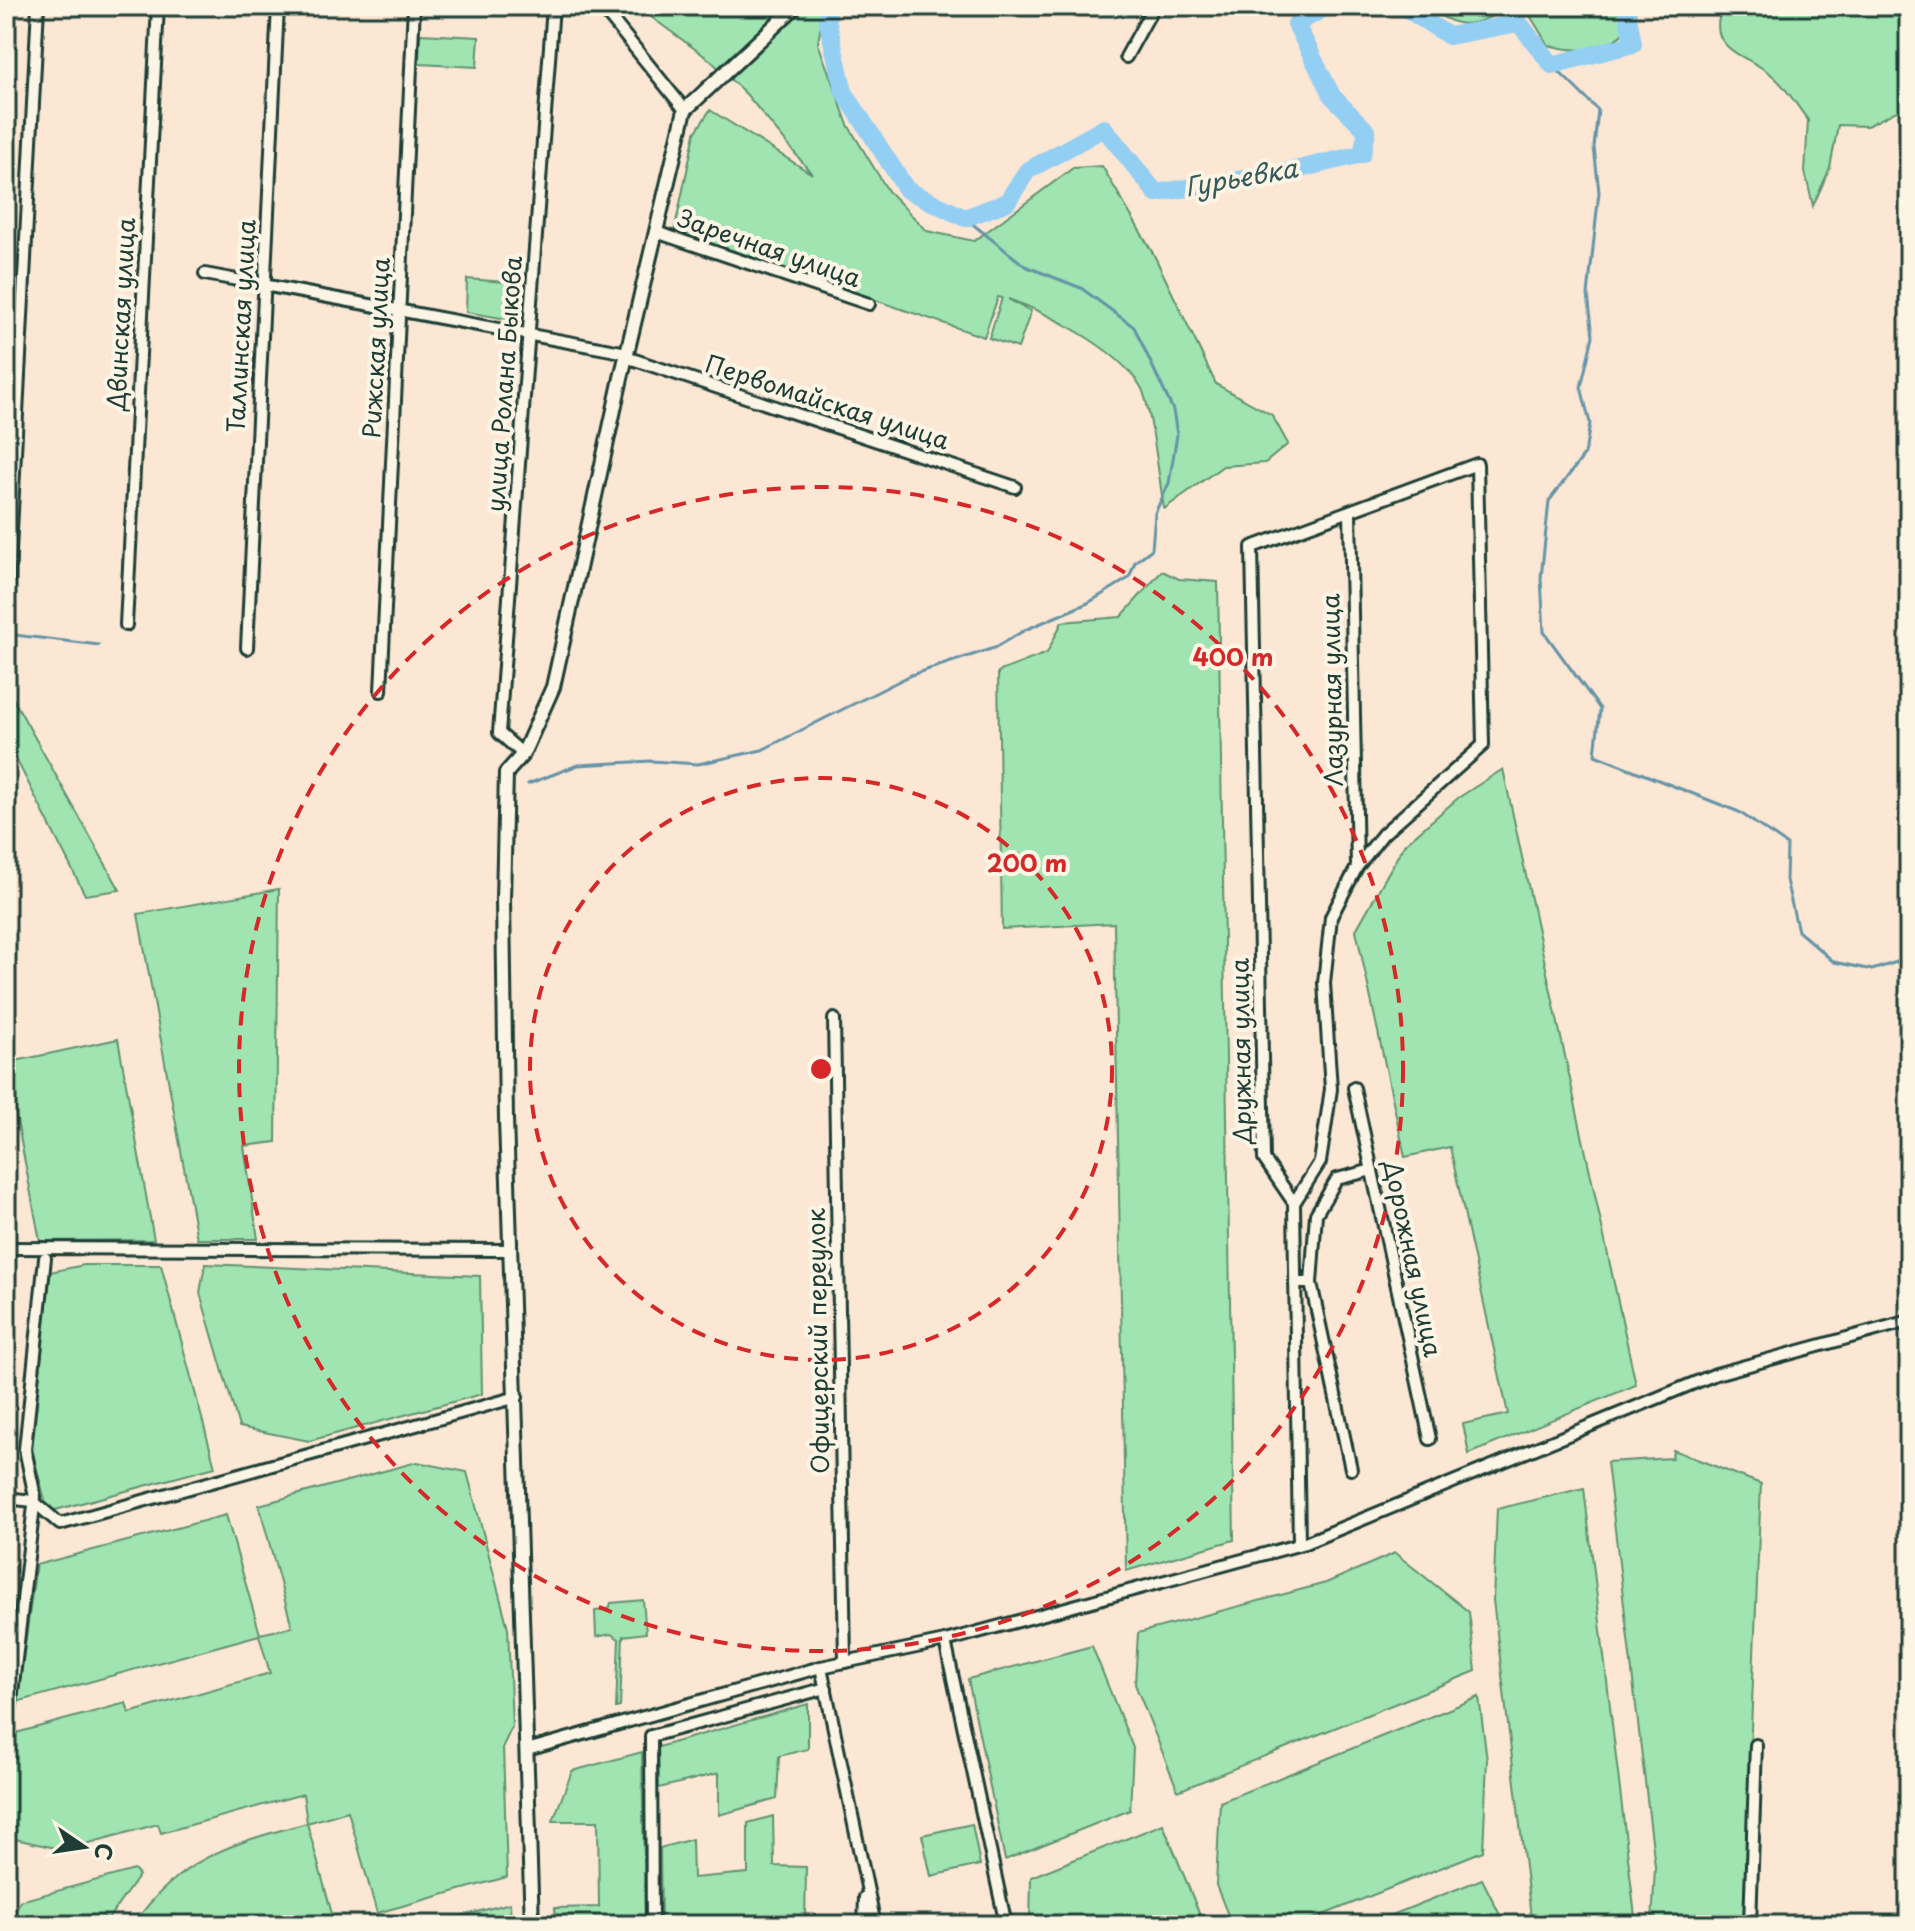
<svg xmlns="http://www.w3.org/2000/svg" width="1915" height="1931" viewBox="0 0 1915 1931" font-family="'Playpen Sans',sans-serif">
  <rect width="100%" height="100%" fill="#fce7d4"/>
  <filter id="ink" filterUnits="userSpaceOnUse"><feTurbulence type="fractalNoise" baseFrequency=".0125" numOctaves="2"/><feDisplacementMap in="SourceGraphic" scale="16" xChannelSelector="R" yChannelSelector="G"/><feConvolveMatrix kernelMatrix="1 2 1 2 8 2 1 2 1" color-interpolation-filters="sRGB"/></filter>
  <g filter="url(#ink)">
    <!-- green -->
    <g fill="#a0e5b1" stroke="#609172" stroke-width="2">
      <path d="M636,6H824L818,43L848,125L888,191L927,231L974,241L1073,168L1102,166L1154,255L1216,384L1272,415L1288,444L1265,463L1223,466L1164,509C1160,485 1151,405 1141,387C1118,349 1049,313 1008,299L1031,311L1018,348L989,338L1002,298L998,297L984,337L674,232L695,133L710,110L812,174L747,95L710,60Z"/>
      <path d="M1423,6H1620L1627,29C1607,52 1577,53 1548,45L1526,9C1502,5 1482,28 1458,23C1447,21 1434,12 1423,6Z"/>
      <path d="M1723,6H1909V105L1867,126L1838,125L1830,168L1813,206L1805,172L1808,120C1797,106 1787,88 1773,76C1748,54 1703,51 1723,6Z"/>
      <path d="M420,34L479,37L477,67L419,64Z"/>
      <path d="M467,279L520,283L518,311L507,319L466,312Z"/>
      <path d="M1162,571L1179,579L1218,582L1234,1540L1126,1571L1114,923L1002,929L998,672L1047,653L1062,622L1121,617Z"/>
      <path d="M6,686L120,890L85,895L6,739Z"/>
      <path d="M1503,769L1636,1385L1469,1454L1463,1424L1508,1414L1456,1175L1450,1147L1405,1157L1356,930L1404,845L1458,798Z"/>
      <path d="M279,889L276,1142L244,1146L258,1239H197L138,914Z"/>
      <path d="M118,1039L154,1240L40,1241L6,1063Z"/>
      <path d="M205,1264L480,1276L482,1394L309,1441L239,1427L200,1293Z"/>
      <path d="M84,1265H161L215,1467L48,1512L32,1450L50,1272Z"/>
      <path d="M1673,1450L1761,1484L1743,1925H1652L1655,1866L1607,1462L1672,1458Z"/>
      <path d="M417,1462L467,1472L508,1628L512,1727L503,1746L507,1877L377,1913L348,1811L307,1823L335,1925H133C179,1858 232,1843 307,1823L303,1794L161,1833L158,1824L64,1850L6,1837L12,1734L126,1703L129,1713L270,1673L259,1635L17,1702L36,1565L226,1515L260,1634L292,1627L259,1505Z"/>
      <path d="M1584,1488L1636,1925H1532L1493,1600L1497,1509Z"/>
      <path d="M1395,1553L1469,1612L1476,1671L1178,1791L1135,1684L1138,1633L1326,1583Z"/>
      <path d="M643,1600L646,1633L623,1636L620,1707L616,1708L619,1639L611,1634L596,1637L595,1611L609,1609L611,1603Z"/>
      <path d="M1092,1646L1133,1748L1130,1810L1005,1860L968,1679Z"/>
      <path d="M1479,1697L1487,1760L1483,1851L1298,1925H1232L1216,1885L1220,1802Z"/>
      <path d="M808,1704V1749L779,1756L777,1799L719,1815V1773L659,1788L658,1747Z"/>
      <path d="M642,1752L645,1925H556L555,1908L599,1907L598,1821H553L572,1771Z"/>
      <path d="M773,1816L774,1866L806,1867L805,1925H780L774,1921L661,1922L660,1848L692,1839L693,1878L748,1873V1823Z"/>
      <path d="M972,1824L980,1865L931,1876L922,1835Z"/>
      <path d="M1163,1824L1204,1925H1030L1031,1877Z"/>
      <path d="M134,1870L139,1875L104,1925H11L20,1901Z"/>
      <path d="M1482,1879L1505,1925H1367Z"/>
      <path d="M510,1903L511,1925H429Z"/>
    </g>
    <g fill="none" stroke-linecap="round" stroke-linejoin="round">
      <!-- stream -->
      <g stroke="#6594a7" stroke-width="3">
        <path d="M1552,65L1598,110L1594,147L1599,192L1588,295L1593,336L1581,387L1590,423L1585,454L1549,501L1541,578L1544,632L1600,709L1595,755L1739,812L1787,845L1786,880L1798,931L1834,962L1872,970L1909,958"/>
        <path d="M6,634L99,645"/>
        <path d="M528,784L578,765L651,761L698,764L762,750L911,675L994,648L1025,630L1088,603L1129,578L1135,562L1152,549L1155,513L1169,483L1177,435L1173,410L1134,327L1081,288L1025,266L965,218"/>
      </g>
      <!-- river -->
      <g stroke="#93cef3" stroke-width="18">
        <path d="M829,6L827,19L844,92L907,190L965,218L1007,202L1027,171L1104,128L1156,193L1282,173L1362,154L1367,131L1332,96L1296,24L1323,9L1336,6"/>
        <path d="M1402,6L1449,36L1519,23L1552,65L1633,44L1626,6"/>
      </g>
      <!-- minor casing -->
      <g stroke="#1f3d34" stroke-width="16">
        <g id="minor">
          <path d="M601,6L685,110"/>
          <path d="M1126,57L1154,6"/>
          <path d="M656,232L869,304"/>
          <path d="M205,274L627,353"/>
          <path d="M626,357L1015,487"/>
          <path d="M1350,512L1357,866"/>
          <path d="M7,608L38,6"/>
          <path d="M126,625L158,6"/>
          <path d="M247,648L278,6"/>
          <path d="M381,691L414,6"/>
          <path d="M523,754L499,733L553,6"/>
          <path d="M834,1019L845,1662"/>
          <path d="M1354,1088L1430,1439"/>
          <path d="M1294,1203L1320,1162L1331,1089L1324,983L1331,917L1357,867L1383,834L1483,745L1477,464L1252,547L1264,1159L1294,1203L1299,1544"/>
          <path d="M6,1248L511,1250"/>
          <path d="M1295,1283H1311L1351,1469"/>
          <path d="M1311,1283L1316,1214L1337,1179L1372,1170"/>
          <path d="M6,1498L33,1501L60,1524L517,1397"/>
          <path d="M945,1641L1006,1925"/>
          <path d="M821,1667L875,1925"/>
          <path d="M6,1744L35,1497L25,1449L45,1258"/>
          <path d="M527,1750L821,1667L945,1641L1305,1543L1716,1374L1909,1321"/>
          <path d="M652,1925L651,1736L826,1688"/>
          <path d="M864,1925L865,1897"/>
          <path d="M1750,1925L1756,1745"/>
        </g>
      </g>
      <!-- tertiary casing -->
      <g stroke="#1f3d34" stroke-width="18">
        <path id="tertiary" d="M532,1925L506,1119L503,900L506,773L523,754L553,687L621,378L685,110L796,6"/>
      </g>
      <!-- minor -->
      <use href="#minor" stroke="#fcf5e5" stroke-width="10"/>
      <!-- tertiary -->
      <use href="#tertiary" stroke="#fcf5e5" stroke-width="12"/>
    </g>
  </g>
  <!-- distance rings -->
  <g fill="none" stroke="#d62828" stroke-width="4" stroke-dasharray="14 10">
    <circle cx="821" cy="1069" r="291"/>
    <circle cx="821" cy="1069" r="582"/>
  </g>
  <g text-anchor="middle" stroke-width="8" stroke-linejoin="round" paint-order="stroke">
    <!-- street labels -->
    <g font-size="24" fill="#1f3d34" stroke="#fcf5e5">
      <text transform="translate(769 249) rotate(19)" y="8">Заречная улица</text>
      <text transform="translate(122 314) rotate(-87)" y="8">Двинская улица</text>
      <text transform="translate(242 326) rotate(-87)" y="8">Таллинская улица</text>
      <text transform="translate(377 348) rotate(-87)" y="8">Рижская улица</text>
      <text transform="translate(505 384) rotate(-86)" y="8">улица Ролана Быкова</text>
      <text transform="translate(827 403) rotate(18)" y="8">Первомайская улица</text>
      <text transform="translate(1333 690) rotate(-91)" y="8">Лазурная улица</text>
      <text transform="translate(1242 1051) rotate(-91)" y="8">Дружная улица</text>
      <text transform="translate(1412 1259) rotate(78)" y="8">Дорожная улица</text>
      <text transform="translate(819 1341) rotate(-91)" y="8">Офицерский переулок</text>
    </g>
    <!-- water labels -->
    <g font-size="26" font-style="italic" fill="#365a5a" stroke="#fcf5e5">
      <text transform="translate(1241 178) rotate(-10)" y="9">Гурьевка</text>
    </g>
  </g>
  <circle cx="821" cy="1069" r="12" fill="#d62828" stroke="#fcf5e5" stroke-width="4"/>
  <g font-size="24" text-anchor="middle" font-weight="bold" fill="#d62828" stroke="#fcf5e5" stroke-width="8" stroke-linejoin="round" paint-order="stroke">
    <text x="1233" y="666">400 m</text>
    <text x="1027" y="872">200 m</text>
  </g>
  <!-- margin -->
  <rect width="1915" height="1931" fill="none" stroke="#fcf5e5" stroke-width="32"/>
  <rect x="16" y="16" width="1883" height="1899" fill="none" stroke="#1f3d34" stroke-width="3" filter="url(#ink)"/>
  <!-- north arrow -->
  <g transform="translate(84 1847) rotate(103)" stroke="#fcf5e5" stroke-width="6" paint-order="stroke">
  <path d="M0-6L14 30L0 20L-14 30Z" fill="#1f3d34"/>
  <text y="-12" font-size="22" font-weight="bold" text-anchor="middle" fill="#1f3d34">С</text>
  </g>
</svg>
